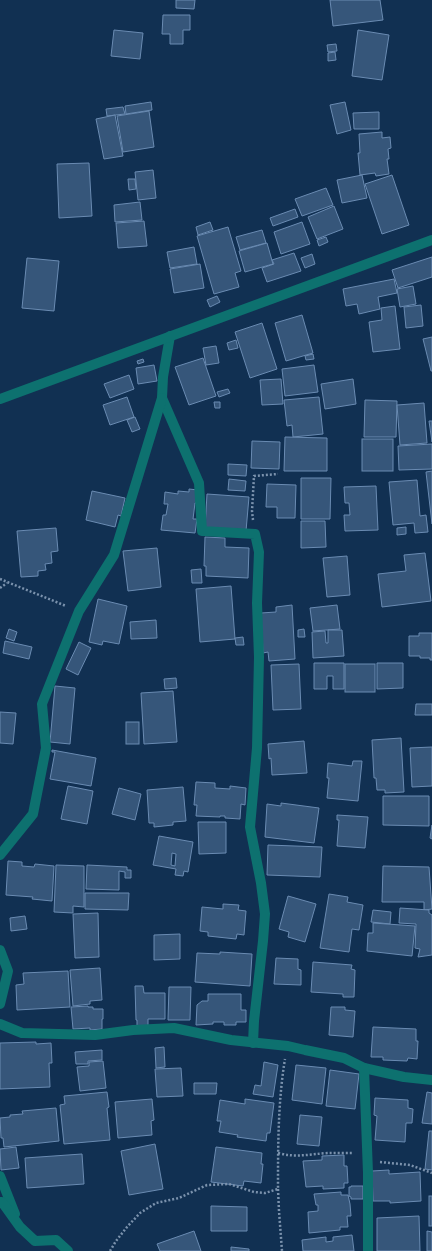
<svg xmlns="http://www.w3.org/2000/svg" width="432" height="1251" viewBox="0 0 432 1251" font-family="'DM Sans',sans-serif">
  <rect width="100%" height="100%" fill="#113052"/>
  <!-- building -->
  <g fill="#36567a" stroke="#6a8bb2" fill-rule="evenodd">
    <path d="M176,0H195L194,9L176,8Z"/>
    <path d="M330,0H380L383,20L333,26Z"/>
    <path d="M163,15H190V30H183V44H170V34H162Z"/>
    <path d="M114,30L143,33L140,59L111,56Z"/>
    <path d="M358,30L389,35L382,80L352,76Z"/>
    <path d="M336,44L337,51L328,52L327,45Z"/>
    <path d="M335,52L336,60L328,61V53Z"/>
    <path d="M151,102L152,110L126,114L125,106Z"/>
    <path d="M345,102L351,130L337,134L330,105Z"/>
    <path d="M123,107L125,114L107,116L106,109Z"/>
    <path d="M149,111L154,147L123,152L117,116Z"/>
    <path d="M379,112V129H354L353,113Z"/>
    <path d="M115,115L123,156L104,159L96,119Z"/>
    <path d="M382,132V138L390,137L391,148L388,149L389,159H387L389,174L376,176L375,173L360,175L358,153H360L359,134Z"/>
    <path d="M89,163L92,216L59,218L57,164Z"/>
    <path d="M153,170L156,198L138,200L135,172Z"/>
    <path d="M362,175L367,198L342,203L337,180Z"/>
    <path d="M392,175L409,225L382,234L365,184Z"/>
    <path d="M128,179H135L136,189L129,190Z"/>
    <path d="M326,188L333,205L302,216L295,199Z"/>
    <path d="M140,202L142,220L115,222L114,205Z"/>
    <path d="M334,206L343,229L317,239L308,217Z"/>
    <path d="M295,209L298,217L273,226L270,218Z"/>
    <path d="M144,221L147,246L118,248L116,223Z"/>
    <path d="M210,222L213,230L198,235L196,227Z"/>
    <path d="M302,222L310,244L281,254L274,232Z"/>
    <path d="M228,227L241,271L235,273L239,287L214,294L197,236Z"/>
    <path d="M262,230L266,243L240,250L236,237Z"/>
    <path d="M326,237L328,242L319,246L317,240Z"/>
    <path d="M267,243L273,264L245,272L239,251Z"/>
    <path d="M194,247L197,264L170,268L167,252Z"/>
    <path d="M294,253L301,271L267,282L262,268L274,264L272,260Z"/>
    <path d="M312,254L315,264L305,268L301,258Z"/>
    <path d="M432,257V277L398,288L392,270Z"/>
    <path d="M27,258L59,261L54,311L22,308Z"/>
    <path d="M200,264L204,288L174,293L170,269Z"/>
    <path d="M394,279L397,293L378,297L380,309L359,314L357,304L346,306L343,289Z"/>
    <path d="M413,286L416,304L400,307L397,289Z"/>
    <path d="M217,296L220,302L210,307L207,300Z"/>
    <path d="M421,305L423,326L406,328L404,307Z"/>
    <path d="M395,306L400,349L373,352L369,322L382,320L381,308Z"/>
    <path d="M302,315L313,353L286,361L275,323Z"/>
    <path d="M262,323L277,369L250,378L235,332Z"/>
    <path d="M432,337V371H431L423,339Z"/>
    <path d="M236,340L238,348L229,350L227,343Z"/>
    <path d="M216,346L219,363L206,365L203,348Z"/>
    <path d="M313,354L314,359L306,360L305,356Z"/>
    <path d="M203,358L216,396L189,405L175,367Z"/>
    <path d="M143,359L144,362L138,364L137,361Z"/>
    <path d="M154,365L157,381L138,384L136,368Z"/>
    <path d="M314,365L318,392L285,396L282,369Z"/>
    <path d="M129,375L134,389L110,398L104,384Z"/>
    <path d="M281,379L283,404L262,405L260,380Z"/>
    <path d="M353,379L356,404L325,409L321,384Z"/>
    <path d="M228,389L230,393L219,397L217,392Z"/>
    <path d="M127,397L134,417L110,425L103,405Z"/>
    <path d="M319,397L323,434L293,437L292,425L287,426L284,400Z"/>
    <path d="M365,400L397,401L396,437H364Z"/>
    <path d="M214,402H220V408H215Z"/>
    <path d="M424,403L427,443L400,445L397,405Z"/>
    <path d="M135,417L140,429L132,432L127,420Z"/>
    <path d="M429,421H432V442Z"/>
    <path d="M285,437L327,438V471H284Z"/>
    <rect x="362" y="439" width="31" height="32"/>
    <path d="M252,441L280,442L279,469L251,468Z"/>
    <path d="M432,444V469L399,470L398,446Z"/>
    <path d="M228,464L247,465L246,476L228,475Z"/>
    <path d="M432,471V524L426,472Z"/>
    <path d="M301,478H331L330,519H301Z"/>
    <path d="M229,479L246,481L245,491L228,490Z"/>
    <path d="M417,480L420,516L426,515L428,532L415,533L414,523L393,525L389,482Z"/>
    <path d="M267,484L296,485L295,518H277V507H266Z"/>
    <path d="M376,486L378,530L345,531L344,515H350L349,503H345L344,487Z"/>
    <path d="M189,489L198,490L197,503H195L193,519H197L195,533L161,530L163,515H166L168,504H164L165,492L178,494V491L189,492Z"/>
    <path d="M92,491L125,498L121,516L118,515L115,527L86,520Z"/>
    <path d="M207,494L249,497L246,531L205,528Z"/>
    <path d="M301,521H325L326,547L301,548Z"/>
    <path d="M406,527V534L397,535V528Z"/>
    <path d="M56,528L58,551L51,552L52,563L45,564L46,570L38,571V576L21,577L17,531Z"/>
    <path d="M205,537L225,538V547L249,548L248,578L206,576V566H204Z"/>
    <path d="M157,548L161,587L128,591L123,551Z"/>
    <path d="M425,553L431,601L382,607L378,574L406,571L404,555Z"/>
    <path d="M347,556L350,595L327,597L323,558Z"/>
    <path d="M201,569L202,583H192L191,570Z"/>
    <path d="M231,586L235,639L200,642L196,589Z"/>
    <path d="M98,599L127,606L119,644L103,641L102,645L89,642Z"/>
    <path d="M292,605L295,659L269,661L268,652L263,653L261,613L276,612V607Z"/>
    <path d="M337,605L340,629L313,631L310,608Z"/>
    <path d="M156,620L157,638L131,639L130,622Z"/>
    <path d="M9,629L17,632L14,641L6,638Z"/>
    <path d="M304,629L305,637H298V630Z"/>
    <path d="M328,630H342L344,656L313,658L312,632L325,631L326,643H328Z"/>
    <path d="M419,633H432V660H430V658H420V656H409V636H419Z"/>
    <path d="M243,637L244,645H236L235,638Z"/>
    <path d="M5,641L32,647L29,659L3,653Z"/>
    <path d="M79,642L91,648L78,675L66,669Z"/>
    <path d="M314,663H344V689H333V676H327V689H314Z"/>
    <path d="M377,663H403V688L377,689Z"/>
    <path d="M299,664L301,709L273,710L271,665Z"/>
    <rect x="345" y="664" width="30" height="28"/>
    <path d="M176,678L177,688L165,689L164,679Z"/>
    <path d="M55,686L75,688L70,744L50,742Z"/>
    <path d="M173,691L177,742L144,744L141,693Z"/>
    <path d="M416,704H432V715H415Z"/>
    <path d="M0,712L16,713L13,744L0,743Z"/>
    <rect x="126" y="722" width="13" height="22"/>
    <path d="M401,738L404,792L385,793V790H377L376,778H374L372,740Z"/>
    <path d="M304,741L307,773L272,775L271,758L269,759L268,744Z"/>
    <path d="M432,747V786L412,787L410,748Z"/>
    <path d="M52,750L96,758L91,786L50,779L55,752H52Z"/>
    <path d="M353,761H362L358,801L327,798L329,778H327L328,763L352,766Z"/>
    <path d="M196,782L215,783V788L230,789V786L246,788L245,805L241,804L240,819L225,818V816H220V817L196,816L197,805H194Z"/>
    <path d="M68,786L93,791L87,824L61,819Z"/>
    <path d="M183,787L186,821L173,822V825L154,827V823H149L147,790Z"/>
    <path d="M119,788L141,794L135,820L112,814Z"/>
    <path d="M383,796H429V826L383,825Z"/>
    <path d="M281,803L319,808L314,843L265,837L267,804L281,806Z"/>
    <path d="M337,815L368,817L365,848L337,846L339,820H337Z"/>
    <path d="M198,822H226V853L199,854Z"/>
    <path d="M432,825V839L430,838Z"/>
    <path d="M159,836L193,842L188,872L184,871L183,876L175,875L176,869L153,865ZM172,853L176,854L175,866L171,865Z"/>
    <path d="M268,845L322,847L320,877L267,875Z"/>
    <path d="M8,861L22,862V866L34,867L35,864L54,866L52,901L32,899L33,897L6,895Z"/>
    <path d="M56,865L84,866V907L73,906V913L54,912Z"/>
    <path d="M87,865L127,867V870H131V878H125V872L119,871V890L86,889Z"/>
    <path d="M383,866L429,867L432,909L424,910V902H382Z"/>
    <path d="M85,893H129L128,910L85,909Z"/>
    <path d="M329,894L348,897L347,902L363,905L359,930L352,929L349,952L320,948Z"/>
    <path d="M288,896L316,904L305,942L288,937L289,932L279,929Z"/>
    <path d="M223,904L239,905L238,910L246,911L244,935L237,934L236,939L208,936V932L200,931L202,907L223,909Z"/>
    <path d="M400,908L429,910V913L432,915V955L418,957L420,949L415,948L416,924L399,923Z"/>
    <path d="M373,910L391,912L390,924L371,922Z"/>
    <path d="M98,913L99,957L75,958L73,914Z"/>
    <path d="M25,916L27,929L11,931L10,918Z"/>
    <path d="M373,923L415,926L412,956L367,951L368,933H373Z"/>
    <path d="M180,934V959L154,960V935Z"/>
    <path d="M220,952L252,954L250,986L195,982L197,953L220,954Z"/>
    <path d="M276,958L298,959V969L301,970V985L274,984Z"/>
    <path d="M313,962L352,965L351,969L355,970L354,997H343V994L311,992Z"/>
    <path d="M100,968L102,1000L90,1001V1004L73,1006L70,970Z"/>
    <path d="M68,971L70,1007L17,1010L16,985L24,984L23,973Z"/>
    <path d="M135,986H143L144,993H165V1019H148V1026L137,1027V1020H136Z"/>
    <path d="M169,987H191L190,1020H168Z"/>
    <path d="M208,994H241V1010H246V1022H236V1025H224V1022H213V1024L196,1025L197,1005L202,1001H208Z"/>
    <path d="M88,1006V1007H93V1009H103V1019H102V1029L90,1030V1028L73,1029L71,1007Z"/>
    <path d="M331,1007H345V1010L355,1011L353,1037L329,1035Z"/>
    <path d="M373,1027L416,1029V1041H418L417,1059L408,1058L407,1061L383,1060V1057H371Z"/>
    <path d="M36,1042V1044L51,1043L52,1063H49L50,1087L0,1089V1043Z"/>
    <path d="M164,1047L165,1067L156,1068L155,1048Z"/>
    <path d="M102,1050V1060L88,1061V1064H76L75,1052Z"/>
    <path d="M103,1061L106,1088L80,1091L77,1067L89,1066V1062Z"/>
    <path d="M264,1062L278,1065L273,1097L253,1094L255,1085L261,1086Z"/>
    <path d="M296,1065L326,1068L322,1104L292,1100Z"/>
    <path d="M181,1068L183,1096L157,1097L155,1069Z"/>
    <path d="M330,1070L359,1074L355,1109L326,1106Z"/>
    <path d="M194,1083H217L216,1094H194Z"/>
    <path d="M107,1092L109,1107L107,1108L110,1140L64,1144L60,1105L65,1104L64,1096Z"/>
    <path d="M427,1092L432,1093V1124L422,1123Z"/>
    <path d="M375,1098L408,1100V1108L413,1109L412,1123H406L405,1142L375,1140L377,1116L374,1115Z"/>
    <path d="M152,1099L154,1120L151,1121L152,1135L118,1138L115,1102Z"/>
    <path d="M245,1099L274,1103L270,1133H267L266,1141L237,1137L238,1135L219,1132L221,1121H217L220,1100L245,1104Z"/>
    <path d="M56,1108L59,1141L4,1147L3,1138H1L0,1118L10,1117V1115L23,1114L22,1111Z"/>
    <path d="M300,1115L322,1117L319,1146L297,1144Z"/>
    <path d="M429,1131H432V1170L425,1169Z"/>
    <path d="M155,1144L163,1189L129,1195L121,1151Z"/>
    <path d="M16,1147L19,1168L1,1170L0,1149Z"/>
    <path d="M216,1147L262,1153L261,1164H263L261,1183L244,1181L243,1186L211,1182Z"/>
    <path d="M82,1154L84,1184L27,1188L25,1158Z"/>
    <path d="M344,1155V1166H347L348,1183H344V1188L323,1189V1186L306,1187L303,1161L322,1160V1156Z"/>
    <path d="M389,1170V1174L420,1172L421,1201L390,1203V1201H373L372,1171Z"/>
    <path d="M351,1186H363V1199H351V1197L349,1196V1187H351Z"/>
    <path d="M341,1192V1195H348L350,1204L351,1216H347L348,1227H340V1230L309,1233L308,1212L318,1211V1205H316L314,1194Z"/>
    <rect x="429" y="1196" width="3" height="30"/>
    <path d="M211,1206L247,1207V1231H211Z"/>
    <path d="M419,1216L420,1251H377V1218Z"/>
    <path d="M194,1231L201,1251H160L157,1244Z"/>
    <path d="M427,1231L432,1232V1251H427Z"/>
    <path d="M352,1235L354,1251H303L302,1240L326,1237V1242L333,1241V1237Z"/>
    <path d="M231,1247L249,1249V1251H231Z"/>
  </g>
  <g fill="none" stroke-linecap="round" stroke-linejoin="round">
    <!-- path -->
    <g stroke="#7b92ad" stroke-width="2.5" stroke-dasharray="2 2" stroke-linecap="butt">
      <path d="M253,520L252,511L254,476L278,474"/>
      <path d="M0,579L66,606"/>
      <path d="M0,588L7,583"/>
      <path d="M278,1153C297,1158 310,1154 328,1153C336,1153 345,1153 353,1153"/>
      <path d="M380,1162L410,1165L432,1173"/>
      <path d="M278,1189L279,1211L282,1251"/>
      <path d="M110,1251L116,1241L127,1227L140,1213L156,1203L179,1198L207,1185L229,1184L254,1192L265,1193L278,1189C278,1146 278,1101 285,1059"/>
    </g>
    <!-- minor -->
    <g stroke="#0d716f" stroke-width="10">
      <path d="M170,336L163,377L162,398L199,483L202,531L255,534L259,552L257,603L259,657L257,748L250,827L261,883L265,914L263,941L254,1021L253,1043"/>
      <path d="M0,399L432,240"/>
      <path d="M0,855L33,814L46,748L42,704L79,611L114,555L162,398"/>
      <path d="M0,950L8,971L0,1004"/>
      <path d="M0,1024L22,1033L95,1035L133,1030L174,1028L231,1040L288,1046L305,1050L344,1058L364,1068L404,1077L432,1080"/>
      <path d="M364,1068L368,1173V1251"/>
      <path d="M0,1176L15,1214"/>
      <path d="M0,1202H2L20,1227L35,1241L56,1240L68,1251"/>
    </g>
  </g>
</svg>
